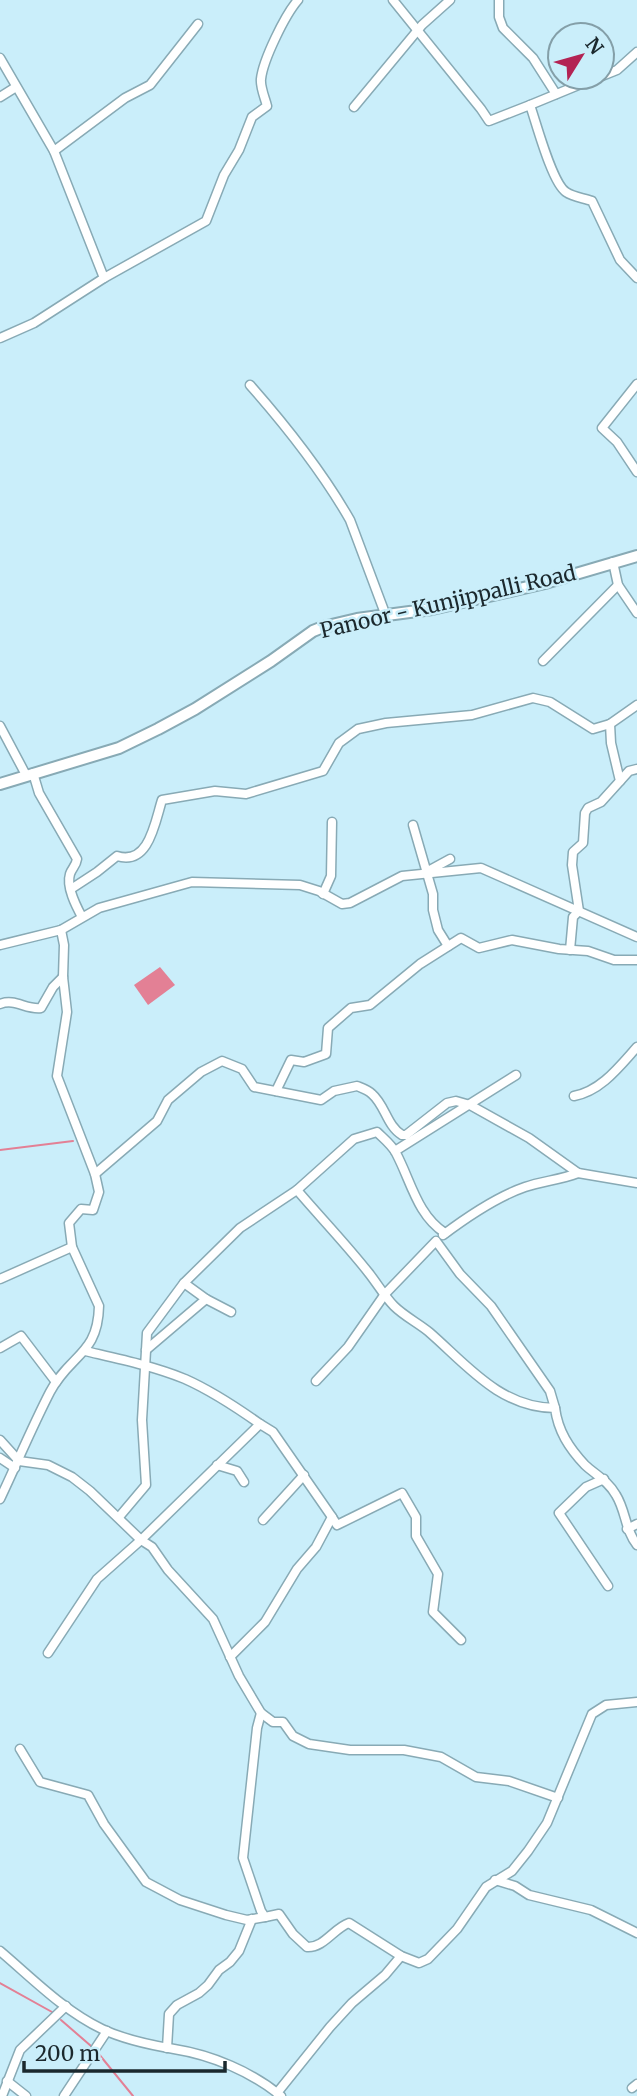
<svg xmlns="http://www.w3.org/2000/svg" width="637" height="2096" viewBox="0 0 637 2096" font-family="Merriweather,serif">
  <rect width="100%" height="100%" fill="#caeefa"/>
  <!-- water -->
  <path fill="#e38095" d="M160,967L175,985L148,1005L134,985Z"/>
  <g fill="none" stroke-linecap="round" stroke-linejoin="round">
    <!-- stream -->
    <g stroke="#e38095" stroke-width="2">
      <path d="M0,1150L73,1141"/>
      <path d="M0,1983L52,2012"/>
      <path d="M61,2020L91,2046"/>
      <path d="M98,2053L133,2096"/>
    </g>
    <!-- minor casing -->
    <g stroke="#88aab5" stroke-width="11">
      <g id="minor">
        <path d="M393,0L481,109L489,121L530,105C536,122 552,183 566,192C573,197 584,198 592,201L620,260L637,278"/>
        <path d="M499,0V17L503,28L533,58L556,94"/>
        <path d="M0,58L54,151L104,278L34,323L0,338"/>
        <path d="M602,76L617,70L637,52"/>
        <path d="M0,97L16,87"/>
        <path d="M530,105L598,77"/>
        <path d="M354,107L422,25L450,0"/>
        <path d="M54,151L125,98L150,85L198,24"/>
        <path d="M104,278L206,221L224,175L239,150L252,117L267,106C265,98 260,87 261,79C263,60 285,15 298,0"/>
        <path d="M637,384L602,428L617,442L637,472"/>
        <path d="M250,385C287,427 322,471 350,520L386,616"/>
        <path d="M613,562L618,585L637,613"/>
        <path d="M543,661L618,585"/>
        <path d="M0,726L26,775"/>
        <path d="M33,773L39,793L77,859C76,866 72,868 70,874C66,887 76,906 82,917"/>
        <path d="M620,781L629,771L637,769"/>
        <path d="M413,825L433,894V910L438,930L448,946"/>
        <path d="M428,871L450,859"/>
        <path d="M71,889L97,872L117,856C149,866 155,822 162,800L215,791L246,794L323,771L339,743L358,729L386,723L472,715L533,698L550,702L593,729L610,724"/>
        <path d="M323,894L331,876L332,822"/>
        <path d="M0,945L61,930L99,908L192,882L300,885L319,891L342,904L350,903L402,876L481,868L637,937"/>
        <path d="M570,950L573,917L579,911L572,865L573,852L583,843L585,813L588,808L601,802L620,781L611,743L610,724L637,705"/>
        <path d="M0,1004C15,998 26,1010 41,1008L53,987L63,977"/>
        <path d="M276,1091L291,1060L304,1062L326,1054L328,1028L351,1008L370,1005L420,964L461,938L479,948L512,940L559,949L588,951L614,960H637"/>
        <path d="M574,1096C601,1091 619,1067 637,1047"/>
        <path d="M395,1151L516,1075"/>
        <path d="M95,1174L157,1121L168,1100L201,1072L222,1061L242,1069L254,1087L321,1100L334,1091L357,1086C362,1088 368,1090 372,1094C385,1105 387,1126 402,1135H406L447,1103L456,1101L470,1105L529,1138L578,1173L637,1183"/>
        <path d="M297,1190L354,1139L377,1132C383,1138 392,1145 396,1153C411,1181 417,1215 445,1233"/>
        <path d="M443,1235C467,1217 496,1197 525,1187C542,1181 560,1180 578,1173"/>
        <path d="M0,1279L72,1247"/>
        <path d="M206,1299L231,1312"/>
        <path d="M0,1348L21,1336L56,1382"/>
        <path d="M146,1350L206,1299L184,1283"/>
        <path d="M85,1351C119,1359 153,1366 185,1379C212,1391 236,1407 260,1424"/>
        <path d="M316,1381L348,1347L385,1294L436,1241L460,1274L491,1306L550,1391L555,1408"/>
        <path d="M0,1440L19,1461L48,1465L72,1477L90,1491L141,1540L152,1547L168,1570L213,1619L239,1676L261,1713L273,1722H283L293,1736L309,1744L350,1750H404L441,1757L476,1777L509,1781L558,1798"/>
        <path d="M0,1458L15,1468"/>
        <path d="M217,1465L237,1471L244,1482"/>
        <path d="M604,1479L586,1487L559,1513L608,1586"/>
        <path d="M0,1499C17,1463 32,1427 50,1392C70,1354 98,1355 99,1306L72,1247L69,1223L81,1209L93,1210L99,1192L95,1174L57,1076L67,1012L63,977L64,945L61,930"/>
        <path d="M119,1517L146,1485L142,1420L147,1333L184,1283L240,1228L297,1190C320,1217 346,1244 368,1272C377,1283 384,1296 394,1306C404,1316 418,1323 429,1332C466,1364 500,1408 555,1408C558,1431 569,1448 585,1465C596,1475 608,1481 616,1495C626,1511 625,1530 637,1545"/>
        <path d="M332,1517L337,1525L402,1493L416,1517V1536L438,1574L433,1612L461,1640"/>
        <path d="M263,1520L304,1475"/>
        <path d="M627,1529L637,1524"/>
        <path d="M48,1653L97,1579L141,1540L260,1424L273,1432L332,1517L316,1547L297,1569L265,1622L230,1657"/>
        <path d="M261,1713L257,1728L243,1858L261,1911L265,1917L279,1914L293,1934L307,1947C324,1948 334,1928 349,1923L401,1956L419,1963L428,1959L457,1929L486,1887L512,1871L528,1851L547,1823L592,1714L606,1705L637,1702"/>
        <path d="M20,1749L40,1782L88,1795L104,1824L146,1882L180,1900L226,1915L247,1920L265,1917"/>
        <path d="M495,1880L515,1886L529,1895L591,1910L637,1933"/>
        <path d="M0,1951C32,1978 64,2011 102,2029C125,2040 150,2045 174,2049C212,2055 252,2072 281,2096"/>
        <path d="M167,2048L169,2014L177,2005L199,1993L208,1985L219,1970L230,1962L239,1951L252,1919"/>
        <path d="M7,2081L26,2096"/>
        <path d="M632,2088L637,2084"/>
        <path d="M277,2093L330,2027L352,2003L385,1975L401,1956"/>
        <path d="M2,2096L20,2050L66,2006"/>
        <path d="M64,2096L107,2031"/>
      </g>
    </g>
    <!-- secondary casing -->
    <g stroke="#88aab5" stroke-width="14">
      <path id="secondary" d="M0,784L119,748L158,729L195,709L271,661L313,631L323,627L357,619L432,609L545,583L637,556"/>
    </g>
    <!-- minor -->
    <use href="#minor" stroke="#fff" stroke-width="8"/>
    <!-- secondary -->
    <use href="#secondary" stroke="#fff" stroke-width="10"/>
  </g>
  <g text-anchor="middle" stroke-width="5" stroke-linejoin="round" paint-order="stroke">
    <!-- street labels -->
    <g font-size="21" fill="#1b282d" stroke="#caeefa">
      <text transform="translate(448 602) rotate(-13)" y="7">Panoor - Kunjippalli Road</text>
    </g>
  </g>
  <!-- north arrow -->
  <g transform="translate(581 56) rotate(53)"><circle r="33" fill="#caeefa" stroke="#849fa8" stroke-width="2"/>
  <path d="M0-5L12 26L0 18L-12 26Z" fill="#b32353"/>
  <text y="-10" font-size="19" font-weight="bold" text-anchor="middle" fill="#1b282d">N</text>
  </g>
  <!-- scale -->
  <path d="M24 2061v10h201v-10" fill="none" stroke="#1b282d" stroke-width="3.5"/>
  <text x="35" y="2061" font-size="21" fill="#1b282d" stroke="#caeefa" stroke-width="5" paint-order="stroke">200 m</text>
</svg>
